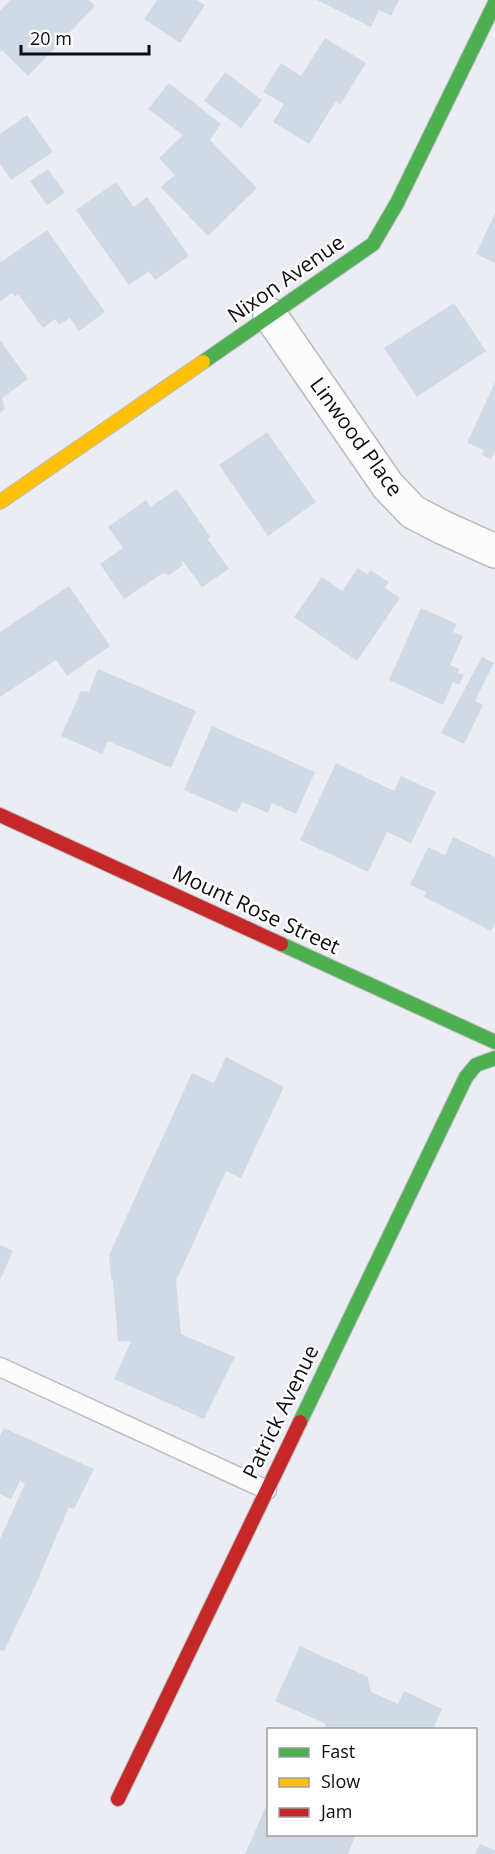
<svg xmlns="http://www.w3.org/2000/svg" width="495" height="1854" viewBox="0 0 495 1854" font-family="'Open Sans',sans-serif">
  <rect width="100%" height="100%" fill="#ecedf4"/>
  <!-- building -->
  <g fill="#d0dae5">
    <path d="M10,0H89L95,6L28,76L2,50L0,52V11Z"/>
    <path d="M157,0H197L205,5L180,43L144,19Z"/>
    <path d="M317,0H399L391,16L379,10L371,27Z"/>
    <path d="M325,38L366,63L340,105L336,101L309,144L273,122L284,104L263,92L281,63L301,76Z"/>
    <path d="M225,72L262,100L241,128L204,101Z"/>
    <path d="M169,83L221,124L210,140L257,188L208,236L161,187L175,175L159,158L183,135L148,109Z"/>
    <path d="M27,115L53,152L11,180L0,164V134Z"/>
    <path d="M48,169L65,193L47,205L30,181Z"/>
    <path d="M116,182L134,207L147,197L189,256L155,280L149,271L129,285L76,210Z"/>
    <path d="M495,213V263L476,254Z"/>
    <path d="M47,230L105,312L79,331L70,318L59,325L55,319L43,328L18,294L15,297L12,293L0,302V260L1,262Z"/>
    <path d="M454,303L486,351L417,397L384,348Z"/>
    <path d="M0,340L28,379L2,398L5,409L0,413Z"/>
    <path d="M495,382V451L491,459L482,455L484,450L467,443Z"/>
    <path d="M267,432L316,502L268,536L219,465Z"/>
    <path d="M177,489L211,538H207L229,569L202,587L182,560V566L169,575L163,573L124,599L100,564L123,548L108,527L146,500L150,507Z"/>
    <path d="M358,568L368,575L370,570L389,582L385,588L400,598L357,661L294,617L322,577L342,591Z"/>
    <path d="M69,586L110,646L67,676L56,660L0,697V632Z"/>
    <path d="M421,608L457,624L453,632L463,636L450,665L459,669L458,673L464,675L459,685L453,682L443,705L389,680Z"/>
    <path d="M482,657L494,663L475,701L483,705L464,744L441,733Z"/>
    <path d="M98,669L196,711L171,768L108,741L102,754L61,736L81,691L89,692Z"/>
    <path d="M212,726L315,772L296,814L272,803L268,813L242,802L237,813L184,790Z"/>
    <path d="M336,763L394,791L401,776L436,792L411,843L387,832L368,872L300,840Z"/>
    <path d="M453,837L495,857V923L491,931L424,897L426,892L410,885L428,847L445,855Z"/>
    <path d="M226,1057L284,1087L241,1178L226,1171L176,1281L181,1334L235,1357L204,1419L114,1379L131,1341L118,1342L113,1280L111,1279L109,1255L192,1073L214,1083Z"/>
    <path d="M0,1245L13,1251L0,1280Z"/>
    <path d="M4,1428L94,1469L74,1509L69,1507L33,1591L4,1651L0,1650V1539L25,1484L20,1481L11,1499L0,1494V1436Z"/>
    <path d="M300,1646L368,1677L371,1692L398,1704L404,1691L442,1709L433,1730H323L326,1724L275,1701Z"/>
    <path d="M268,1802V1834H356L348,1854H245Z"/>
    <path d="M480,1844L495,1850V1854H475Z"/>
  </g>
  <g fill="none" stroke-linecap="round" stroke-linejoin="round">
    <!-- lane casing -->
    <g stroke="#babcc0" stroke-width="21">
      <path id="lane" d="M0,1367L267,1490"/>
    </g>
    <!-- street casing -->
    <g stroke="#babcc0" stroke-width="36">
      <path id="street" d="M270,315L388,486L413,512L444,528L495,551"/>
    </g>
    <!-- fast casing -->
    <g stroke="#babcc0" stroke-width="16">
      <g id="fast">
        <path d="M203,362L373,244L397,203L495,3"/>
        <path d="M281,944L495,1042"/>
        <path d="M300,1422L466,1077L476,1065L495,1058"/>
      </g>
    </g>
    <!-- slow casing -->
    <g stroke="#babcc0" stroke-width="16">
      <path id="slow" d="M0,502L203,362"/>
    </g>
    <!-- jam casing -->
    <g stroke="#babcc0" stroke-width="16">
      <g id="jam">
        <path d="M0,815L281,944"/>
        <path d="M118,1799L300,1422"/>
      </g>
    </g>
    <!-- lane -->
    <use href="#lane" stroke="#fcfcfd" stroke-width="18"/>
    <!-- street -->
    <use href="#street" stroke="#fcfcfd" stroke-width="33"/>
    <!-- fast -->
    <use href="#fast" stroke="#4caf50" stroke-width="14"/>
    <!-- slow -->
    <use href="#slow" stroke="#ffc107" stroke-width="14"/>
    <!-- jam -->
    <use href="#jam" stroke="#c62828" stroke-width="14"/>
  </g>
  <g text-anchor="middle" stroke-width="4.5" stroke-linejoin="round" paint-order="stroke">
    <!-- street labels -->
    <g font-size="21" fill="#0b0d10" stroke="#fff">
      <text transform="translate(286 279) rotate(-35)" y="7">Nixon Avenue</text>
      <text transform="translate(356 437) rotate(54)" y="7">Linwood Place</text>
      <text transform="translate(256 910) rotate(25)" y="7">Mount Rose Street</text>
      <text transform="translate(281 1412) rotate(-64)" y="7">Patrick Avenue</text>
    </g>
  </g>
  <!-- legend -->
  <rect x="267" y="1728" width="210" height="108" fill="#ffffff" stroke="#9d9e9f" stroke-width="1.5"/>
  <rect x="279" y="1748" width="30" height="9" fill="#4caf50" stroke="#9d9e9f" stroke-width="1.5"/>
  <text x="321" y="1758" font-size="18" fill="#0b0d10">Fast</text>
  <rect x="279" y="1778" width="30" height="9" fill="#ffc107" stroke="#9d9e9f" stroke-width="1.5"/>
  <text x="321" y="1788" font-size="18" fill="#0b0d10">Slow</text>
  <rect x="279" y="1808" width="30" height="9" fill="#c62828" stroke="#9d9e9f" stroke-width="1.5"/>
  <text x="321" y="1818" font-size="18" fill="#0b0d10">Jam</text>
  <!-- scale -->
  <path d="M21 45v9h128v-9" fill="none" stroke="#0b0d10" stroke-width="3"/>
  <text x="30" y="45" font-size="18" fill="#0b0d10" stroke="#ffffff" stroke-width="4.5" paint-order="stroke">20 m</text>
</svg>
